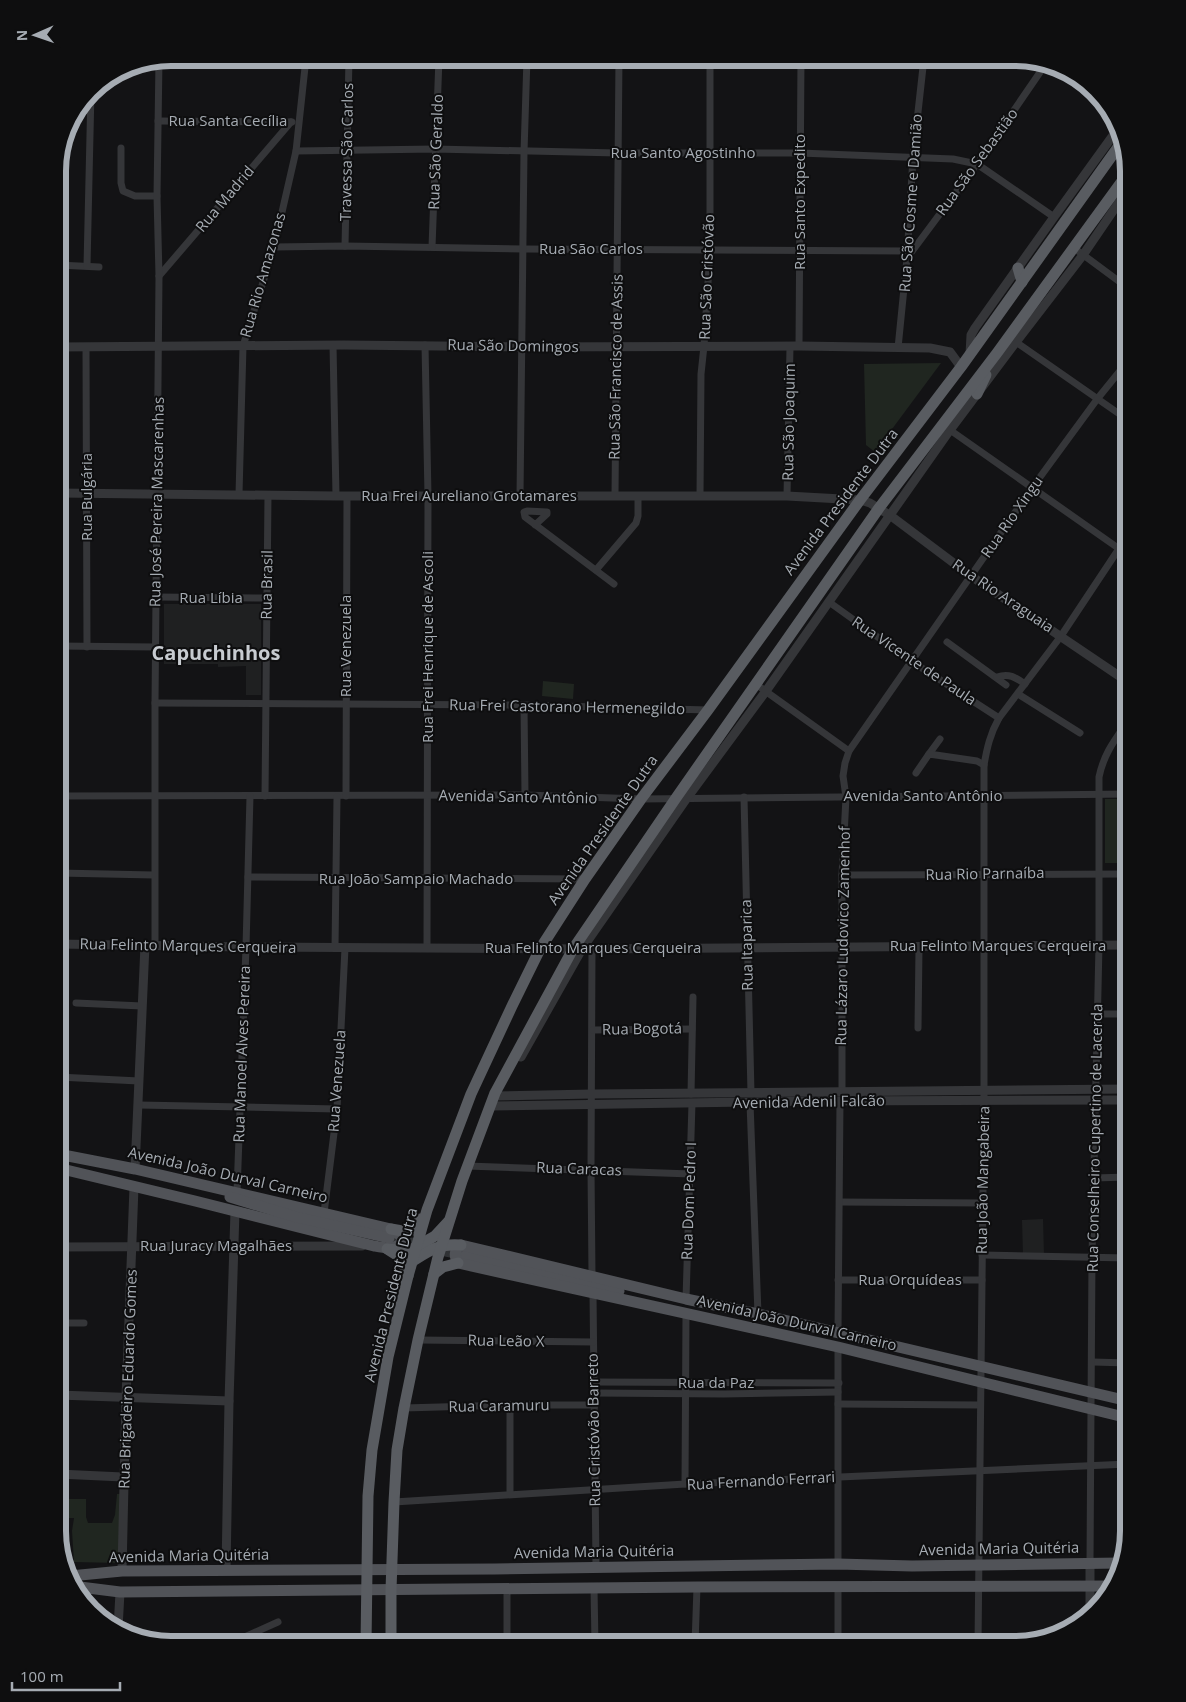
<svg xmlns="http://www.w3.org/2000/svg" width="1186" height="1702" viewBox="0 0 1186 1702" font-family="'Open Sans',sans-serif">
  <rect width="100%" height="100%" fill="#131315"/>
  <!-- built -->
  <g fill="#1f2021">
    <path d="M164,604H261V695H246V666L218,667V664H164Z"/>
    <path d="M1043,1219L1044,1255H1023L1022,1220Z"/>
  </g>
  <!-- green -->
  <g fill="#202620">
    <path d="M941,363L875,452L866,445L864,364Z"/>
    <path d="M543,681L574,684L573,699L542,696Z"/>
    <path d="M1105,799H1123L1122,863H1105Z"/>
    <path d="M117,1494H121L119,1563L74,1562L72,1531L74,1518H67V1499H86V1517L88,1523H112L115,1515Z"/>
  </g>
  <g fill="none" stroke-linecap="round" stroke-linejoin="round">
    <!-- primary-tunnel -->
    <path stroke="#303235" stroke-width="11" stroke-dasharray="11 5.5" stroke-linecap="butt" d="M393,1239L463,1255"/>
    <!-- minor -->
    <g stroke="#353639" stroke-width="7">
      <path d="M158,121L292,122"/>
      <path d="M121,148V183L123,191L135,196H157"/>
      <path d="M296,151L435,149L618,153H800L953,159L977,164L1054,217"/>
      <path d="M345,246L349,58"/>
      <path d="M274,247L345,246L523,249L907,251"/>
      <path d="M432,247L439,58"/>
      <path d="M1074,248L1128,288"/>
      <path d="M907,258L977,164L1045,65"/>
      <path d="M58,265L99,267"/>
      <path d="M87,266L91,91"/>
      <path d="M159,276L291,122"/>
      <path d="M1016,342L1128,420"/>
      <path d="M333,345L336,496"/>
      <path d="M425,345L428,496L427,948"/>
      <path d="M799,346L801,58"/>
      <path d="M86,347L87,647"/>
      <path d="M898,348L907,258L913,157L924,58"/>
      <path d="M950,430L1128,555"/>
      <path d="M239,494L243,346L274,247L296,151L306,58"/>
      <path d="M520,496L524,152L527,58"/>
      <path d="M615,496L619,58"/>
      <path d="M700,496L701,374L704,346L710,251V58"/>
      <path d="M787,496L790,347"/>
      <path d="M535,525L547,514V512L527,511L524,512L525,517L614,584"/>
      <path d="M596,570L636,523L638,516V496"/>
      <path d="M156,597L266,598"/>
      <path d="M829,602L911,661L999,718"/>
      <path d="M947,642L1006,685"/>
      <path d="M58,646L155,647"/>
      <path d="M997,677C1009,673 1015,677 1025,684"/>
      <path d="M757,685L849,751"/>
      <path d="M1018,694L1080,733"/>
      <path d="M155,703L524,705L708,710"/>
      <path d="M524,705L525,795"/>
      <path d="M929,754L940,739"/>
      <path d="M916,773L929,754L977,761L984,765"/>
      <path d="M58,796L525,795L641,799L1128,794"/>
      <path d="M265,796L268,495"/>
      <path d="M346,796L347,496"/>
      <path d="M744,797L751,1093"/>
      <path d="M58,873L154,875"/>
      <path d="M842,875L1128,874"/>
      <path d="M248,877L585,879"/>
      <path d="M155,945V703L159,276L157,196L159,60"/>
      <path d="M335,948L337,797"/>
      <path d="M592,949L591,1169L592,1275"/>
      <path d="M76,1003L142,1006"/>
      <path d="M1097,1014H1128"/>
      <path d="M918,1028L919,948"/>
      <path d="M593,1030L692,1029"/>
      <path d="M58,1077L139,1081"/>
      <path d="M842,1092V875L846,797L843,776L845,763L849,751L1032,488L1098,398L1128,361"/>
      <path d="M691,1094L693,997"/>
      <path d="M750,1103L758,1314"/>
      <path d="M139,1105L337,1109"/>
      <path d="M467,1166L691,1174"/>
      <path d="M1094,1178L1128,1177"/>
      <path d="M237,1192L246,947L250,796"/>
      <path d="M840,1202L982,1203"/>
      <path d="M324,1213L337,1109L345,948"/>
      <path d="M982,1255L1128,1258"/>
      <path d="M838,1280H982"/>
      <path d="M593,1293L596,1567"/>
      <path d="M686,1299L692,1103"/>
      <path d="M58,1323H84"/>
      <path d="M838,1332L840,1101"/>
      <path d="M418,1340L593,1342"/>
      <path d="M838,1347V1564"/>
      <path d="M1093,1362L1128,1363"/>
      <path d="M594,1382L839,1383"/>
      <path d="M594,1393L724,1394L838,1392"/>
      <path d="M838,1404L980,1405"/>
      <path d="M510,1405V1494"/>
      <path d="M404,1408L510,1405H595"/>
      <path d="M685,1484L686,1313"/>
      <path d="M394,1502L685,1484L1128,1464"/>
      <path d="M1090,1563L1092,1257L1099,945V777C1104,753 1115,740 1128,721"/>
      <path d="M594,1588L595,1644"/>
      <path d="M229,1644L278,1622"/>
      <path d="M507,1644V1589"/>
      <path d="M695,1644L697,1587"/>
      <path d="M838,1644V1586"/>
      <path d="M978,1644L984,1101V765C987,748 990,734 999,718L1061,636L1128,535"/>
    </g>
    <!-- tertiary -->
    <g stroke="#353639" stroke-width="9">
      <path d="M58,347L344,345L522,347L799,346L930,348L950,352L961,367"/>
      <path d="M970,354L971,335L975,328L1054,217L1117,130"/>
      <path d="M58,493L336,496H787L860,500L870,503L891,516L971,576L1128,682"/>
      <path d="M58,944L246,947L582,949L1128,945"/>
      <path d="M521,1057L582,949L687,798L766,691L950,430L1016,342L1083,255L1128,189"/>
      <path d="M494,1096L592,1094L1128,1089"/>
      <path d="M490,1106L819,1101L1128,1100"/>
      <path d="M135,1169L145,945"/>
      <path d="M58,1247L362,1246"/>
      <path d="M58,1395L229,1401"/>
      <path d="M58,1474L123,1477"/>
      <path d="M1090,1563V1610"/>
      <path d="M226,1570L229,1401L235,1211"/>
      <path d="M122,1571L126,1398L134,1187"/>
      <path d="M118,1629L120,1592"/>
    </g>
    <!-- primary -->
    <g stroke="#515358" stroke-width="11">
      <path d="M58,1168L195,1201L374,1246C385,1248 394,1250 403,1242L401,1236L391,1229L135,1169L58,1154"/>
      <path d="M230,1197L296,1217L389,1238"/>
      <path d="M465,1256L619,1291"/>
      <path d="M1128,1418L838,1347L458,1263C454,1256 454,1250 461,1245L686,1299L758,1314L1128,1401"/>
      <path d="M70,1576L122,1571L495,1569L838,1564L912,1566L1120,1563"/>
      <path d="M72,1586L120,1592L697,1587L1113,1586"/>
    </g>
    <!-- trunk -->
    <g stroke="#595c61" stroke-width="11">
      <path d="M1018,268L1022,282"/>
      <path d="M977,394L986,375"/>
      <path d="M391,1229L408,1232L415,1229L420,1219"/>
      <path d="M387,1249L409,1251L435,1236L448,1222"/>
      <path d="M389,1250L400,1257L408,1276"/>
      <path d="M413,1261C430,1250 440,1243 461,1245"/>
      <path d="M434,1274L443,1267L458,1263"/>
      <path d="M366,1644L368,1496L372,1450L388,1357L408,1276L427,1210L471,1094L512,1006L540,949L585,879L641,799L708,710L860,500L961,367L1121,143"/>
      <path d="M391,1644V1590L394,1502L397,1450L404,1408L418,1340L438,1257L462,1181L495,1093L573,949L676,798L879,508L997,353L1128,173"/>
    </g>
  </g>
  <g text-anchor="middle" stroke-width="4" stroke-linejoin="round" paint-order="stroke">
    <!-- street labels -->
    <g font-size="15" fill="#a6acb3" stroke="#0e0e0f">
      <text x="228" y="126">Rua Santa Cecília</text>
      <text transform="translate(347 152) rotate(-89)" y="5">Travessa São Carlos</text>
      <text transform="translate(436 152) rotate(-88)" y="5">Rua São Geraldo</text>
      <text x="683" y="158">Rua Santo Agostinho</text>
      <text transform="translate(977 162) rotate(-54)" y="5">Rua São Sebastião</text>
      <text transform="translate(225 199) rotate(-50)" y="5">Rua Madrid</text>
      <text transform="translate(800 202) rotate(-90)" y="5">Rua Santo Expedito</text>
      <text transform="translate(911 203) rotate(-86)" y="5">Rua São Cosme e Damião</text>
      <text x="591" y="254">Rua São Carlos</text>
      <text transform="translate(263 275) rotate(-74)" y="5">Rua Rio Amazonas</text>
      <text transform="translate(707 277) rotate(-88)" y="5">Rua São Cristóvão</text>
      <text transform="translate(513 346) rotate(1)" y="5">Rua São Domingos</text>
      <text transform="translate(616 367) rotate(-89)" y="5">Rua São Francisco de Assis</text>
      <text transform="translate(789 422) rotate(-89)" y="5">Rua São Joaquim</text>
      <text x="469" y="501">Rua Frei Aureliano Grotamares</text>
      <text transform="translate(87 497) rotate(-90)" y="5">Rua Bulgária</text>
      <text transform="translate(157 502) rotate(-89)" y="5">Rua José Pereira Mascarenhas</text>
      <text transform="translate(841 502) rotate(-53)" y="5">Avenida Presidente Dutra</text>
      <text transform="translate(1012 517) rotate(-55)" y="5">Rua Rio Xingu</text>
      <text transform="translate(267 585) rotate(-89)" y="5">Rua Brasil</text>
      <text transform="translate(1003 596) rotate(34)" y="5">Rua Rio Araguaia</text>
      <text x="211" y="603">Rua Líbia</text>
      <text transform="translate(346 646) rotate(-90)" y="5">Rua Venezuela</text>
      <text transform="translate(428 647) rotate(-90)" y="5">Rua Frei Henrique de Ascoli</text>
      <text transform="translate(914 661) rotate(34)" y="5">Rua Vicente de Paula</text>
      <text transform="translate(567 707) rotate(1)" y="5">Rua Frei Castorano Hermenegildo</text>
      <text x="923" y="801">Avenida Santo Antônio</text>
      <text transform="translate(518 797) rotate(1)" y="5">Avenida Santo Antônio</text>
      <text transform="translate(603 830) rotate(-55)" y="5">Avenida Presidente Dutra</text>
      <text transform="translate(985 874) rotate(-1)" y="5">Rua Rio Parnaíba</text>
      <text x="416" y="884">Rua João Sampaio Machado</text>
      <text transform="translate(843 936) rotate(-89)" y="5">Rua Lázaro Ludovico Zamenhof</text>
      <text transform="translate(747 945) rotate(-91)" y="5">Rua Itaparica</text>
      <text transform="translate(188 946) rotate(1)" y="5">Rua Felinto Marques Cerqueira</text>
      <text x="998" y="951">Rua Felinto Marques Cerqueira</text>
      <text x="593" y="953">Rua Felinto Marques Cerqueira</text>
      <text transform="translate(642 1029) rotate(-1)" y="5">Rua Bogotá</text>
      <text transform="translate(242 1054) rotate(-88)" y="5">Rua Manoel Alves Pereira</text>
      <text transform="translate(337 1081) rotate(-86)" y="5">Rua Venezuela</text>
      <text transform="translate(809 1102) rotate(-1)" y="5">Avenida Adenil Falcão</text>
      <text transform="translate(1095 1138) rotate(-89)" y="5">Rua Conselheiro Cupertino de Lacerda</text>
      <text transform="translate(579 1169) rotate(2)" y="5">Rua Caracas</text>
      <text transform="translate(228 1175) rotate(13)" y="5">Avenida João Durval Carneiro</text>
      <text transform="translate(983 1180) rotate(-89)" y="5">Rua João Mangabeira</text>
      <text transform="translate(689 1201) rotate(-88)" y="5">Rua Dom Pedro I</text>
      <text x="216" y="1251">Rua Juracy Magalhães</text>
      <text x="910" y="1285">Rua Orquídeas</text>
      <text transform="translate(391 1295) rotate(-76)" y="5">Avenida Presidente Dutra</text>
      <text transform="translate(797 1323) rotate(13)" y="5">Avenida João Durval Carneiro</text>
      <text transform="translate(506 1341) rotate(1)" y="5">Rua Leão X</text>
      <text transform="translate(128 1379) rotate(-88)" y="5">Rua Brigadeiro Eduardo Gomes</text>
      <text x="716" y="1388">Rua da Paz</text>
      <text transform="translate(499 1406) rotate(-1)" y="5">Rua Caramuru</text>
      <text transform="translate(594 1430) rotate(-91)" y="5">Rua Cristóvão Barreto</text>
      <text transform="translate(761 1481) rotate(-3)" y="5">Rua Fernando Ferrari</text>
      <text transform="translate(999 1549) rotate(-1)" y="5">Avenida Maria Quitéria</text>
      <text transform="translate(594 1552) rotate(-1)" y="5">Avenida Maria Quitéria</text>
      <text transform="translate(189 1556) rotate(-1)" y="5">Avenida Maria Quitéria</text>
    </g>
    <!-- district labels -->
    <g font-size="20" font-weight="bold" fill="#c7cbd0" stroke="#0e0e0f">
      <text x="216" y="660">Capuchinhos</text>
    </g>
  </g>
  <!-- crop -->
  <path d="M0 0H1186V1702H0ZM171 66H1015A105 105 0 0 1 1120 171V1531A105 105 0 0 1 1015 1636H171A105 105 0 0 1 66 1531V171A105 105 0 0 1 171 66Z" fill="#0e0e0f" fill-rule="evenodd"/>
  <path fill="none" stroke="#a6acb3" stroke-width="6" d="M171 66H1015A105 105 0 0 1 1120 171V1531A105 105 0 0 1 1015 1636H171A105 105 0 0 1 66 1531V171A105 105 0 0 1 171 66Z"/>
  <!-- north arrow -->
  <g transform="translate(35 35) rotate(268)" stroke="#0e0e0f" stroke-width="4" paint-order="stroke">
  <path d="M0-4L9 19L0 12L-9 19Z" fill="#a6acb3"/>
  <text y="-8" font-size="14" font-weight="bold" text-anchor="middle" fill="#a6acb3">N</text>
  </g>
  <!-- scale -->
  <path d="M12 1682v8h108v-8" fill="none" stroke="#a6acb3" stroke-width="2.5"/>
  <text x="20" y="1682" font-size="15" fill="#a6acb3" stroke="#0e0e0f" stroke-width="4" paint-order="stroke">100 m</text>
</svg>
